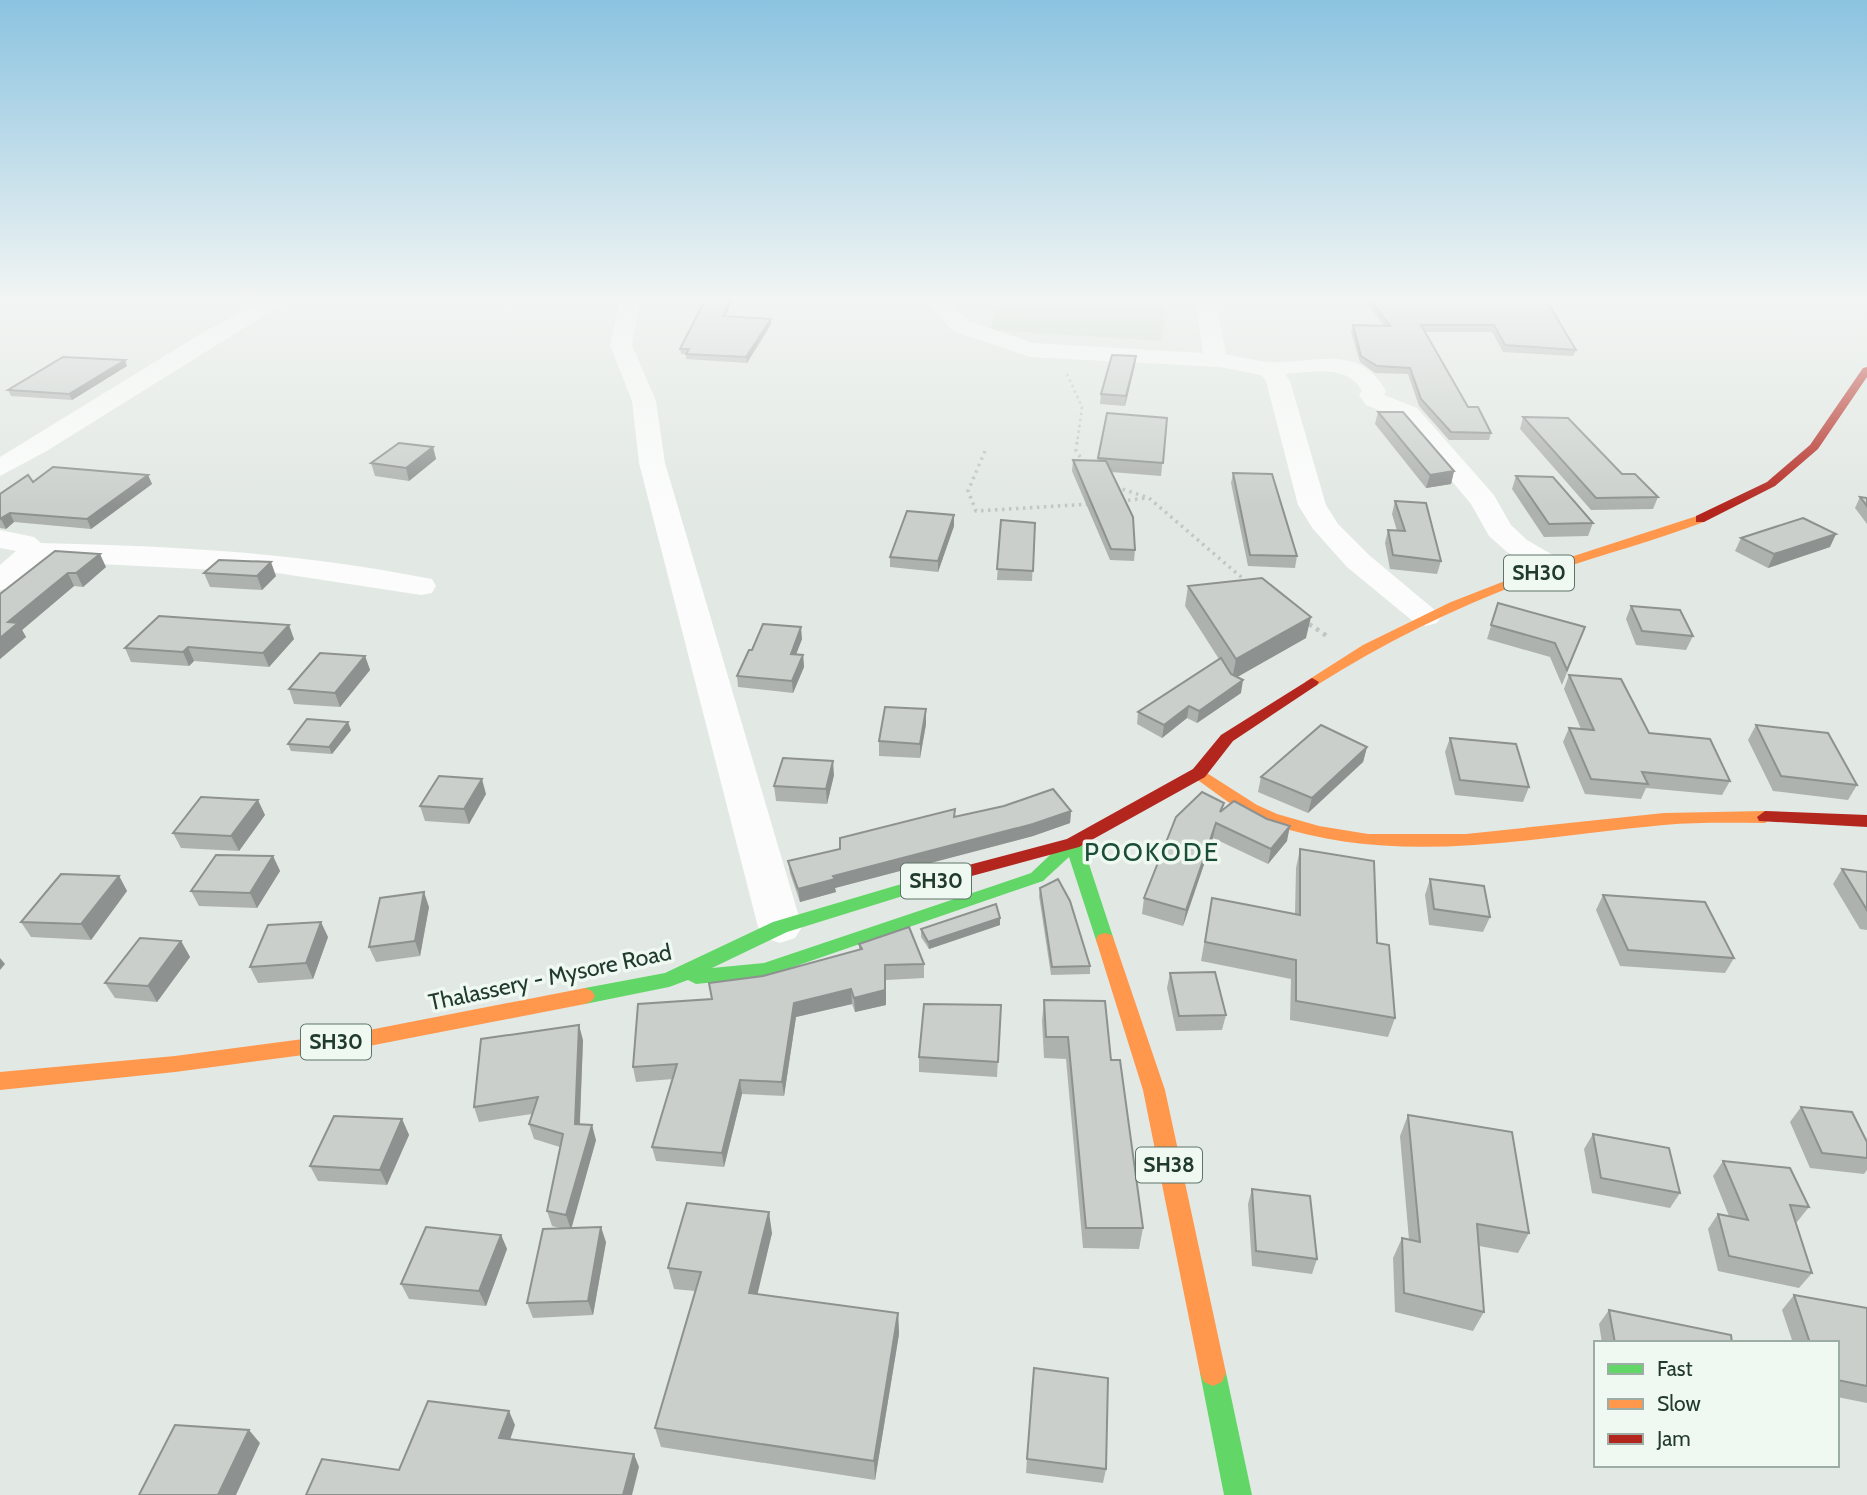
<svg xmlns="http://www.w3.org/2000/svg" width="1867" height="1495" viewBox="0 0 1867 1495" font-family="Cabin,sans-serif">
  <rect width="100%" height="100%" fill="#e2e8e4"/>
  <!-- built -->
  <path fill="#cfdad3" d="M1002,298L1166,301L1162,341L989,330Z"/>
  <g fill="none" stroke-linecap="round" stroke-linejoin="round">
    <!-- path-far2 -->
    <path stroke="#bfc8c3" stroke-width="2.5" stroke-dasharray="2.5 3.5" stroke-linecap="butt" d="M1067,374L1082,407L1077,444"/>
    <!-- path-far1 -->
    <g stroke="#bfc8c3" stroke-width="3.5" stroke-dasharray="2.5 4.5" stroke-linecap="butt">
      <path d="M1077,442L1076,451L1085,464"/>
      <path d="M985,451L968,491L976,511L1091,504"/>
      <path d="M1116,487L1149,498L1248,583"/>
      <path d="M1121,501L1147,498"/>
      <path d="M1305,621L1312,626"/>
    </g>
    <!-- path -->
    <path stroke="#bfc8c3" stroke-width="4.5" stroke-dasharray="3.5 5" stroke-linecap="butt" d="M1309,624L1330,638"/>
    <!-- street -->
    <g fill="#fbfcfb" fill-rule="evenodd">
      <path d="M267,298H292L45,452L0,476V457L202,333Z"/>
      <path d="M620,298H640L632,345L656,401L665,463L802,927L795,938L780,943L765,938L758,927L639,463L632,401L610,345Z"/>
      <path d="M923,298H944L969,321L1033,343L1203,353L1195,298H1215L1226,354C1240,357 1255,361 1269,362C1313,364 1359,342 1386,391L1384,395L1417,408L1494,495L1511,525L1527,540L1565,562L1569,568L1565,574L1554,577L1543,574L1507,552L1489,536L1471,504L1399,418L1366,405L1359,395L1362,391C1348,364 1310,372 1285,374L1290,381L1326,505L1338,524L1369,555L1442,616L1437,623L1426,626L1415,623L1347,567L1313,529L1298,505L1266,381L1261,375L1221,367L1030,357L953,331Z"/>
      <path d="M0,530L34,537L41,543C169,546 295,552 421,577L432,579L436,586L432,593L421,595L277,573L40,561L11,588L0,590V565L16,551L0,548Z"/>
    </g>
    <!-- fast -->
    <g fill="#63d668" fill-rule="evenodd">
      <path d="M1073,837L1079,839L1082,843L1114,940L1112,945L1105,947L1098,945L1096,940L1069,857L1043,881L764,977L696,984L688,980L669,987L585,1004L578,1001L575,996L578,991L585,988L665,973L773,922L942,872L948,874L951,878L948,882L787,932L712,968L764,963L996,885L1031,873L1067,839Z"/>
      <path d="M1213,1360L1222,1364L1226,1373L1252,1495H1224L1200,1373L1204,1364Z"/>
    </g>
    <!-- slow -->
    <g fill="#ff974d" fill-rule="evenodd">
      <path d="M1700,515L1706,519L1704,522C1654,541 1603,554 1552,572C1469,601 1391,638 1317,685L1312,686L1305,682L1363,645L1451,602L1543,566Z"/>
      <path d="M1199,768L1257,805L1277,814L1319,826L1368,834H1466L1664,813L1765,811L1773,817L1765,823C1731,823 1698,822 1664,825C1531,837 1395,869 1265,822C1238,812 1216,792 1193,777L1191,773L1193,769Z"/>
      <path d="M1105,933L1112,935L1114,940L1165,1090L1226,1373L1222,1382L1213,1386L1204,1382L1200,1373L1143,1090L1096,940L1098,935Z"/>
      <path d="M585,988L592,991L595,996L592,1001L585,1004L364,1047L175,1072L0,1090V1072L175,1056L364,1031Z"/>
    </g>
    <!-- jam -->
    <g fill="#b3261e" fill-rule="evenodd">
      <path d="M1867,367V377L1818,449L1775,486L1704,522H1696V516L1767,482L1810,445L1863,368Z"/>
      <path d="M1312,678L1319,682L1317,685L1233,741L1205,777L1079,847L942,884L936,882L933,878L936,874L942,872L1067,839L1193,769L1221,735Z"/>
      <path d="M1765,811L1867,815V827L1759,821L1757,817Z"/>
    </g>
  </g>
  <!-- wall -->
  <g fill="#aeb2af">
    <path d="M1363,298H1545L1576,350L1573,356L1503,352L1492,332H1425L1468,407L1491,433L1489,440H1449L1419,406L1408,374L1375,373L1360,362L1351,332L1353,325L1384,326Z"/>
    <path d="M771,324L747,363L686,359V354H681L680,349Z"/>
    <path d="M1136,356L1135,365L1125,406L1100,404L1101,394Z"/>
    <path d="M125,360L127,366L72,400L11,396L8,390Z"/>
    <path d="M1378,412L1454,471L1451,484L1426,488L1375,424Z"/>
    <path d="M1107,413L1167,418L1161,476L1111,472L1135,550L1134,561L1110,560L1072,471L1073,460H1098Z"/>
    <path d="M1523,417L1622,474L1658,497L1653,509L1591,510L1520,429Z"/>
    <path d="M433,447L436,459L409,481L375,476L371,463Z"/>
    <path d="M1233,473L1297,556L1295,568L1248,566L1231,483Z"/>
    <path d="M148,475L152,484L91,529L14,522L6,529L0,528V494L33,482Z"/>
    <path d="M1516,476L1593,523L1588,536L1544,537L1512,489Z"/>
    <path d="M1860,497L1867,498V524L1855,508Z"/>
    <path d="M1395,501L1441,561L1437,574L1390,569L1385,543L1388,530L1397,531L1392,514Z"/>
    <path d="M1001,520L1035,523L1032,581L997,580Z"/>
    <path d="M954,526L938,572L890,567V557Z"/>
    <path d="M1741,538L1830,547L1768,568L1735,551Z"/>
    <path d="M55,551L106,567L83,587L74,586L22,630L26,637L0,659V594Z"/>
    <path d="M204,573L276,576L262,590L210,587Z"/>
    <path d="M1188,586L1306,638L1237,677L1241,693L1197,723L1187,718L1162,738L1137,724L1138,712L1219,659L1185,606Z"/>
    <path d="M1498,603L1585,627L1562,685L1550,657L1487,639Z"/>
    <path d="M1631,606L1693,636L1686,650L1636,645L1626,619Z"/>
    <path d="M294,639L269,667L194,661L189,666L131,662L125,648Z"/>
    <path d="M802,639L796,654L803,655L804,667L793,693L738,687L737,676L752,650Z"/>
    <path d="M365,656L370,670L340,707L294,704L289,689Z"/>
    <path d="M1569,675L1649,733L1730,781L1722,795L1646,788L1641,799L1585,794L1563,742L1569,728L1581,729L1564,689Z"/>
    <path d="M926,709V724L920,758L879,756V741Z"/>
    <path d="M1756,725L1857,785L1848,800L1773,791L1748,740Z"/>
    <path d="M351,730L332,754L291,751L288,744Z"/>
    <path d="M1450,738L1529,787L1523,802L1455,795L1445,752Z"/>
    <path d="M1367,747L1363,762L1308,813L1258,792L1261,777Z"/>
    <path d="M834,775L827,804L776,801L774,786Z"/>
    <path d="M486,794L469,824L425,821L420,806Z"/>
    <path d="M1071,811L1070,823L1033,836L835,888L836,892L800,902L790,873L788,861L840,849L955,817Z"/>
    <path d="M1222,811L1287,841L1268,864L1213,838L1183,926L1142,914L1144,898Z"/>
    <path d="M265,815L239,851L181,848L173,833Z"/>
    <path d="M1300,849L1377,943L1395,1018L1388,1037L1290,1020L1291,979L1201,961L1212,898L1295,914L1296,868Z"/>
    <path d="M273,856L280,871L257,908L199,906L191,891Z"/>
    <path d="M1842,869L1867,872V930L1860,929L1833,884Z"/>
    <path d="M119,876L127,891L91,940L31,937L21,922Z"/>
    <path d="M1430,879L1490,917L1483,932L1429,925L1425,895Z"/>
    <path d="M1040,888L1090,966V974L1051,975L1039,896Z"/>
    <path d="M1603,895L1734,958L1725,973L1620,966L1596,910Z"/>
    <path d="M429,907L420,956L376,962L369,947Z"/>
    <path d="M1000,925L929,949L921,937V929Z"/>
    <path d="M328,937L313,979L258,983L250,967Z"/>
    <path d="M181,941L190,957L157,1002L115,998L105,983Z"/>
    <path d="M859,944L924,964V978L886,980V1005L855,1012L852,1004L796,1017L784,1096L742,1094L724,1167L656,1161L652,1147L673,1079L636,1082L633,1067L712,999L763,976L859,950Z"/>
    <path d="M1170,973L1226,1015L1222,1030L1176,1031L1167,988Z"/>
    <path d="M1044,1000L1111,1060L1143,1228L1139,1249L1083,1248L1066,1059L1044,1058L1042,1021Z"/>
    <path d="M1001,1005L997,1077L919,1072V1057Z"/>
    <path d="M583,1040L580,1124L596,1140L571,1228L606,1242L593,1315L533,1318L527,1303L564,1229L552,1226L547,1211L560,1147L534,1139L529,1124L532,1114L479,1122L474,1107Z"/>
    <path d="M1801,1107L1867,1142V1170L1864,1174L1810,1168L1790,1122Z"/>
    <path d="M1408,1115L1529,1233L1518,1253L1479,1246L1484,1312L1473,1331L1395,1312L1393,1258L1402,1238L1409,1240L1400,1136Z"/>
    <path d="M402,1119L409,1135L387,1185L318,1181L310,1166Z"/>
    <path d="M1593,1134L1680,1193L1670,1208L1592,1193L1584,1149Z"/>
    <path d="M1723,1161L1809,1207L1797,1222H1795L1812,1273L1799,1288L1718,1271L1708,1229L1718,1214L1729,1216L1713,1176Z"/>
    <path d="M1252,1189L1317,1259L1312,1274L1252,1266L1248,1204Z"/>
    <path d="M772,1233L757,1294L898,1313L899,1334L875,1480L661,1447L655,1428L695,1291L674,1289L668,1268Z"/>
    <path d="M501,1235L507,1249L486,1306L409,1299L401,1284Z"/>
    <path d="M1794,1295L1867,1308V1403L1837,1397V1343H1793L1782,1310Z"/>
    <path d="M1609,1310L1732,1343H1602L1599,1324Z"/>
    <path d="M1032,1382L1106,1469L1103,1483L1026,1473Z"/>
  </g>
  <!-- shaded-wall -->
  <g fill="#8d918f">
    <path d="M731,298H734L723,322V316Z"/>
    <path d="M771,319V324L747,363L746,357Z"/>
    <path d="M1136,356L1135,365L1125,406L1126,396Z"/>
    <path d="M125,360L127,366L72,400L69,394Z"/>
    <path d="M433,447L436,459L409,481L406,468Z"/>
    <path d="M1454,471L1451,484L1426,488L1430,475Z"/>
    <path d="M148,475L152,484L91,529L87,519Z"/>
    <path d="M10,513L14,522L6,529L1,519Z"/>
    <path d="M954,515V526L938,572V561Z"/>
    <path d="M1836,534L1830,547L1768,568L1774,554Z"/>
    <path d="M100,554L106,567L83,587L76,573Z"/>
    <path d="M271,562L276,576L262,590L257,576Z"/>
    <path d="M68,573L74,586L22,630L26,637L0,659V638L8,622Z"/>
    <path d="M1311,617L1306,638L1232,680L1236,659Z"/>
    <path d="M289,625L294,639L269,667L263,653Z"/>
    <path d="M801,627L802,639L792,665L791,654Z"/>
    <path d="M188,647L194,661L189,666L183,652Z"/>
    <path d="M803,655L804,667L793,693L792,681Z"/>
    <path d="M365,656L370,670L340,707L335,693Z"/>
    <path d="M1243,680L1241,693L1197,723L1199,711Z"/>
    <path d="M1189,706L1187,718L1162,738L1164,725Z"/>
    <path d="M926,709V724L920,758V744Z"/>
    <path d="M348,722L351,730L332,754L329,747Z"/>
    <path d="M1367,747L1363,762L1308,813L1312,798Z"/>
    <path d="M833,761L834,775L827,804L826,789Z"/>
    <path d="M482,779L486,794L469,824L464,809Z"/>
    <path d="M258,800L265,815L239,851L231,836Z"/>
    <path d="M1071,811L1070,823L1033,836L835,888L836,892L800,902L798,889L833,876Z"/>
    <path d="M1216,823L1213,838L1183,926L1186,910Z"/>
    <path d="M1290,826L1287,841L1268,864L1271,849Z"/>
    <path d="M273,856L280,871L257,908L250,893Z"/>
    <path d="M119,876L127,891L91,940L81,924Z"/>
    <path d="M424,892L429,907L420,956L415,941Z"/>
    <path d="M1000,918V925L929,949L928,942Z"/>
    <path d="M321,922L328,937L313,979L306,963Z"/>
    <path d="M181,941L190,957L157,1002L148,986Z"/>
    <path d="M0,958L5,964L0,970Z"/>
    <path d="M886,980V1005L855,1012L854,998Z"/>
    <path d="M851,989L852,1004L796,1017L784,1096L782,1082L794,1003Z"/>
    <path d="M579,1025L583,1040L579,1139L575,1124Z"/>
    <path d="M740,1080L742,1094L724,1167L722,1153Z"/>
    <path d="M402,1119L409,1135L387,1185L380,1170Z"/>
    <path d="M592,1125L596,1140L571,1230L566,1215Z"/>
    <path d="M769,1212L772,1233L753,1313L749,1293Z"/>
    <path d="M601,1227L606,1242L593,1315L588,1301Z"/>
    <path d="M501,1235L507,1249L486,1306L479,1291Z"/>
    <path d="M898,1313L899,1334L875,1480L874,1461Z"/>
    <path d="M509,1411L515,1425L506,1452L499,1438Z"/>
    <path d="M249,1430L260,1443L236,1495H218Z"/>
    <path d="M634,1454L639,1467L632,1495H623Z"/>
  </g>
  <!-- building -->
  <g fill="#cacfcc" stroke="#8d918f" stroke-width="2">
    <path d="M706,298H731L723,316L771,319L746,357L686,354L689,349H680Z"/>
    <path d="M1369,298H1545L1576,350L1505,345L1494,325H1421L1468,407H1478L1491,433L1451,432L1421,399L1410,368L1377,366L1361,356L1353,325L1390,326Z"/>
    <path d="M1112,355L1136,356L1126,396L1101,394Z"/>
    <path d="M63,357L125,360L69,394L8,390Z"/>
    <path d="M1378,412H1403L1454,471L1430,475Z"/>
    <path d="M1107,413L1167,418L1163,463L1098,458Z"/>
    <path d="M1523,417L1568,418L1622,474H1635L1658,497L1596,498Z"/>
    <path d="M399,443L433,447L406,468L371,463Z"/>
    <path d="M1073,460L1106,461L1133,517L1135,550L1111,549Z"/>
    <path d="M53,467L148,475L87,519L10,513L0,519V494L28,475L33,482Z"/>
    <path d="M1233,473L1272,474L1297,556L1250,555Z"/>
    <path d="M1516,476L1553,477L1593,523L1549,524Z"/>
    <path d="M1860,497L1867,498V506Z"/>
    <path d="M1395,501L1426,503L1441,561L1393,555L1388,530L1405,531Z"/>
    <path d="M907,511L954,515L938,561L890,557Z"/>
    <path d="M1803,518L1836,534L1774,554L1741,538Z"/>
    <path d="M1001,520L1035,523L1033,571L997,569Z"/>
    <path d="M55,551L100,554L76,573H68L8,622L18,623L0,638V594Z"/>
    <path d="M219,560L271,562L257,576L204,573Z"/>
    <path d="M1262,578L1311,617L1236,659L1188,586Z"/>
    <path d="M1498,603L1585,627L1567,670L1555,643L1491,625Z"/>
    <path d="M1631,606L1680,610L1693,636L1642,631Z"/>
    <path d="M159,616L289,625L263,653L188,647L183,652L125,648Z"/>
    <path d="M763,624L801,627L791,654L803,655L792,681L737,676L749,650H752Z"/>
    <path d="M320,653L365,656L335,693L289,689Z"/>
    <path d="M1221,658L1231,674L1243,680L1199,711L1189,706L1164,725L1138,712Z"/>
    <path d="M1569,675L1621,679L1649,733L1710,739L1730,781L1642,772L1648,784L1591,779L1569,728L1594,730Z"/>
    <path d="M885,707L926,709L920,744L879,741Z"/>
    <path d="M307,719L348,722L329,747L288,744Z"/>
    <path d="M1321,725L1367,747L1312,798L1261,777Z"/>
    <path d="M1756,725L1828,733L1857,785L1781,776Z"/>
    <path d="M1450,738L1516,744L1529,787L1460,780Z"/>
    <path d="M783,758L833,761L826,789L774,786Z"/>
    <path d="M439,776L482,779L464,809L420,806Z"/>
    <path d="M1053,789L1071,811L1033,824L833,876L835,879L798,889L788,861L840,849V838L955,809L954,817L1004,806Z"/>
    <path d="M1202,792L1224,803L1220,812L1234,801L1267,819L1290,826L1271,849L1216,823L1186,910L1144,898L1176,817Z"/>
    <path d="M201,797L258,800L231,836L173,833Z"/>
    <path d="M1300,849L1374,861L1377,943L1389,945L1395,1018L1296,1001V960L1205,942L1212,898L1300,915Z"/>
    <path d="M216,855L273,856L250,893L191,891Z"/>
    <path d="M1842,869L1867,872V910Z"/>
    <path d="M61,874L119,876L81,924L21,922Z"/>
    <path d="M1058,879L1070,901L1090,966L1052,967L1040,888Z"/>
    <path d="M1430,879L1484,886L1490,917L1434,909Z"/>
    <path d="M424,892L415,941L369,947L380,898Z"/>
    <path d="M1603,895L1705,902L1734,958L1628,950Z"/>
    <path d="M996,904L1000,918L928,942L921,929Z"/>
    <path d="M321,922L306,963L250,967L268,925Z"/>
    <path d="M909,927L924,964L885,965V990L854,998L851,989L794,1003L782,1082L740,1080L722,1153L652,1147L677,1064L633,1067L638,1004L712,999L709,983L763,976L862,949L859,944Z"/>
    <path d="M140,938L181,941L148,986L105,983Z"/>
    <path d="M1215,972L1226,1015L1179,1016L1170,973Z"/>
    <path d="M1044,1000L1105,1001L1111,1060H1120L1143,1228H1086L1068,1037H1046Z"/>
    <path d="M924,1004L1001,1005L998,1062L919,1057Z"/>
    <path d="M579,1025L575,1124L592,1125L566,1215L547,1211L563,1134L529,1124L538,1097L474,1107L481,1039Z"/>
    <path d="M1801,1107L1852,1112L1867,1142V1158L1822,1153Z"/>
    <path d="M1408,1115L1512,1132L1529,1233L1477,1224L1484,1312L1404,1293L1402,1238L1420,1242Z"/>
    <path d="M334,1116L402,1119L380,1170L310,1166Z"/>
    <path d="M1593,1134L1669,1148L1680,1193L1601,1178Z"/>
    <path d="M1723,1161L1790,1168L1809,1207L1790,1205L1812,1273L1729,1256L1718,1214L1748,1220Z"/>
    <path d="M1252,1189L1310,1196L1317,1259L1256,1251Z"/>
    <path d="M687,1203L769,1212L749,1293L898,1313L874,1461L655,1428L701,1272L668,1268Z"/>
    <path d="M426,1227L501,1235L479,1291L401,1284Z"/>
    <path d="M601,1227L588,1301L527,1303L543,1229Z"/>
    <path d="M1794,1295L1867,1308V1386L1837,1380V1343H1810Z"/>
    <path d="M1609,1310L1731,1335L1732,1343H1615Z"/>
    <path d="M1034,1368L1108,1378L1106,1469L1027,1459Z"/>
    <path d="M428,1401L509,1411L499,1438L634,1454L623,1495H306L322,1459L399,1470Z"/>
    <path d="M175,1425L249,1430L218,1495H139Z"/>
  </g>
  <!-- sky -->
  <linearGradient id="sky" x2="0" y2="1"><stop stop-color="#8bc3e0"/><stop offset="0.59" stop-color="#f2f5f3"/><stop offset="1" stop-color="#f2f5f3" stop-opacity="0"/></linearGradient>
  <rect width="1867" height="507" fill="url(#sky)"/>
  <g text-anchor="middle" stroke-width="7" stroke-linejoin="round" paint-order="stroke">
    <!-- shield labels -->
    <g fill="#f0f8f2" stroke="#5e7469" stroke-width="2">
      <rect x="1504" y="555.5" width="70" height="35" rx="5"/>
      <rect x="901" y="863.5" width="70" height="35" rx="5"/>
      <rect x="301" y="1024.5" width="70" height="35" rx="5"/>
      <rect x="1136" y="1147.5" width="66" height="35" rx="5"/>
    </g>
    <g font-size="21" font-weight="bold" fill="#203b2e">
      <text x="1539" y="580">SH30</text>
      <text x="936" y="888">SH30</text>
      <text x="336" y="1049">SH30</text>
      <text x="1169" y="1172">SH38</text>
    </g>
    <!-- street labels -->
    <g font-size="23" fill="#203b2e" stroke="#f0f8f2">
      <text transform="translate(550 977) rotate(-12)" y="8">Thalassery - Mysore Road</text>
    </g>
    <!-- quarter labels -->
    <g font-size="26" letter-spacing="2" fill="#1b4e36" stroke="#f0f8f2">
      <text x="1152" y="861">POOKODE</text>
    </g>
  </g>
  <!-- legend -->
  <rect x="1594" y="1341" width="245" height="126" fill="#f0f8f2" stroke="#9daca4" stroke-width="2"/>
  <rect x="1608" y="1364" width="35" height="10" fill="#63d668" stroke="#9daca4" stroke-width="2"/>
  <text x="1657" y="1376" font-size="21" fill="#203b2e">Fast</text>
  <rect x="1608" y="1399" width="35" height="10" fill="#ff974d" stroke="#9daca4" stroke-width="2"/>
  <text x="1657" y="1411" font-size="21" fill="#203b2e">Slow</text>
  <rect x="1608" y="1434" width="35" height="10" fill="#b3261e" stroke="#9daca4" stroke-width="2"/>
  <text x="1657" y="1446" font-size="21" fill="#203b2e">Jam</text>
</svg>
